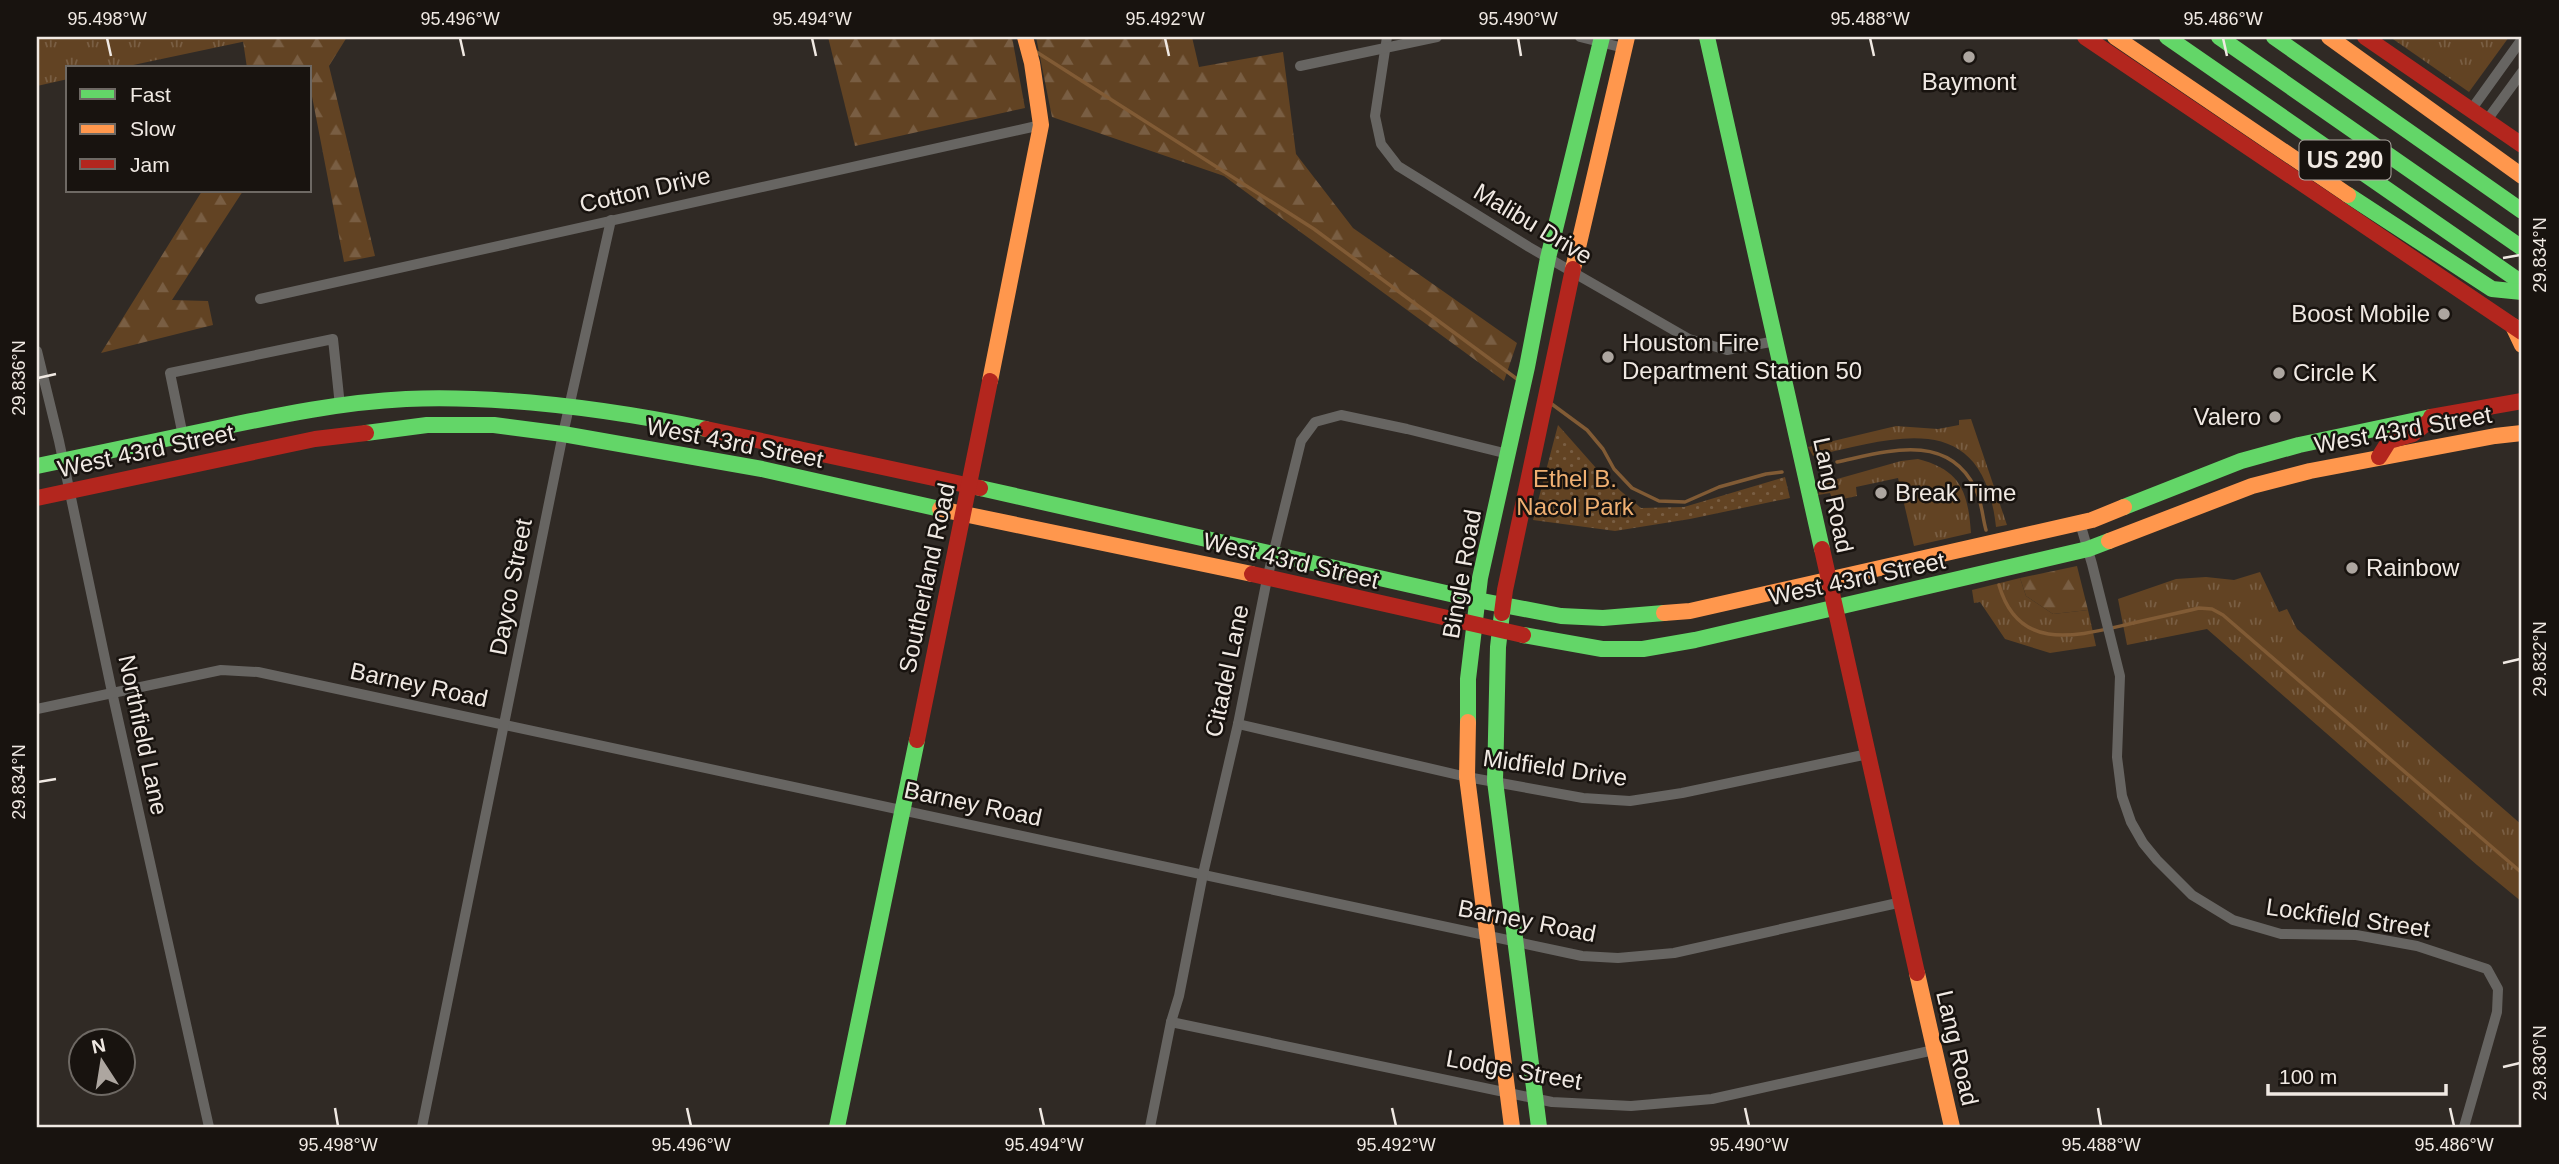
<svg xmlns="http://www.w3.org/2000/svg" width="2559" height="1164" viewBox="0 0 2559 1164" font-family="Helvetica,sans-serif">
  <defs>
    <pattern id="grass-tufts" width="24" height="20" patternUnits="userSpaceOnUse" patternTransform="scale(1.75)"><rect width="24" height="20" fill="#624323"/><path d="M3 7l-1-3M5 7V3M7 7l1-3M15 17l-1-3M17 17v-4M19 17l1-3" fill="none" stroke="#795e43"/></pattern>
    <pattern id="forest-firs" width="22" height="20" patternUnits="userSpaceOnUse" patternTransform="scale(1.75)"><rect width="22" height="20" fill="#624323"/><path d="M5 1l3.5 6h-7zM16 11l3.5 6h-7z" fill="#795e43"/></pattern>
    <pattern id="park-dots" width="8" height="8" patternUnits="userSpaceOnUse" patternTransform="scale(1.75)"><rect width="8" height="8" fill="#624323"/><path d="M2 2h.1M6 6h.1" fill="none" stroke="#795e43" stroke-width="1.8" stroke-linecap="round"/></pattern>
  </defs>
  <rect width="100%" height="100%" fill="#302a25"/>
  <!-- grass -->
  <g fill="url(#grass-tufts)">
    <path d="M37,37H265L119,68H68V79L37,86Z"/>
    <path d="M2390,37H2509L2469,92Z"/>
    <path d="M1971,419L2007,525L1996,527C1983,407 1897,437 1813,456L1808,447L1896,426L1938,429L1959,425V420Z"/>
    <path d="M1918,459C1961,470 1968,492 1971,533L1914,546L1898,478L1856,487L1857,496L1833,501L1830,493L1818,495L1823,483L1901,461Z"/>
    <path d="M2260,572L2279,612L2287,609L2297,629L2522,825V902L2477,865L2207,629L2127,645L2118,599L2176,579L2206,577L2234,580Z"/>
    <path d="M2020,578L2026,596L2053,614L2088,610L2096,646L2050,653L2005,639L1980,602L1974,603L1972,590Z"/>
  </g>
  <!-- forest -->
  <g fill="url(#forest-firs)">
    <path d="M265,37H347L329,66L375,256L344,262L310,86V68H247L243,41Z"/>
    <path d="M828,37H1012L1025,108L855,146Z"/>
    <path d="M1036,37H1192L1199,67L1283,52L1296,154L1353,228L1517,343L1504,381L1224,176L1052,117Z"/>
    <path d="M202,191H243L172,300L208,301L213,325L101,353Z"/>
    <path d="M2077,566L2088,610L2053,614L2026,596L2020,578Z"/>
  </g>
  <!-- park -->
  <path fill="url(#park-dots)" d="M1558,425L1604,477L1641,508L1684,507L1785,477L1790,498L1690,519L1615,531L1533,520Z"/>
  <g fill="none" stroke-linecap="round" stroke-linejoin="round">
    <!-- stream -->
    <g stroke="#815b35" stroke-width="3.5">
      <path d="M1035,51L1314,229L1517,379"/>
      <path d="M1549,402L1587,430L1603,449L1614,469L1632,488L1659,501L1685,502L1719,487L1766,474L1782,472"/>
      <path d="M1837,462C1885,452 1947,431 1975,488C1982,501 1982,516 1986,530"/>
      <path d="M1999,585C2018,651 2073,637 2125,625C2150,619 2174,614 2199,608L2212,609L2223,615L2522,873"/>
    </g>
    <!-- street -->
    <g stroke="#676562" stroke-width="10">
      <path d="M1387,37L1375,116L1381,144L1398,166L1529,247L1689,339L1727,350L1776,341"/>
      <path d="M1580,37L1624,48"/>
      <path d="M1300,66L1437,37"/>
      <path d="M2471,110L2522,39"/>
      <path d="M2487,120L2522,72"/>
      <path d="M260,299L1041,125"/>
      <path d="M37,351L59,441L112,692L209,1127"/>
      <path d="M183,436L170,373L333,339L340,406"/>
      <path d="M2080,523L2092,564L2120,676L2117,757L2122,796L2131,822L2143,843L2157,860L2192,895L2233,920L2281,934L2356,935L2417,946L2487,969L2498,989L2497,1012L2464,1127"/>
      <path d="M37,709L221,670L258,672L1582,956L1618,958L1674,953L1902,902"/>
      <path d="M1238,724L1467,777L1583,798L1630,801L1682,793L1868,754"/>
      <path d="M1171,1022L1552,1102L1631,1106L1712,1099L1934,1050"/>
      <path d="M422,1127L563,434L611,220"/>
      <path d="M1150,1127L1171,1022L1179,996L1203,874L1238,724L1267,579L1301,441L1315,422L1341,415L1407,429L1508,454"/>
    </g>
    <!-- fast -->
    <g stroke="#63d668" stroke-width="16">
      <path d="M1707,37L1822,549"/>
      <path d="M2167,37L2522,283"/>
      <path d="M2219,37L2522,248"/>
      <path d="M2274,37L2522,211"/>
      <path d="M2348,195L2492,289L2522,292"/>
      <path d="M366,433L427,425H494L563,434L762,469L940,509"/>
      <path d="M37,466C97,453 158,441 218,428C280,415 343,402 406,399C507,395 608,409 706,429"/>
      <path d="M980,488L1477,600L1561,616L1603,618L1664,613"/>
      <path d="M2124,507L2241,461L2299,445L2431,417"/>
      <path d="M1502,613L1498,647L1495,781L1539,1127"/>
      <path d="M1523,635L1602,649H1643L1695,640L2088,549L2109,541"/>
      <path d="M1468,722V679L1480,578L1527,367L1548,258L1602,37"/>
      <path d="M837,1127L917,740"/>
    </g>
    <!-- slow -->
    <g stroke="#ff974d" stroke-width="16">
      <path d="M2115,37L2348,195"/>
      <path d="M2329,37L2522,176"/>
      <path d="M1573,269L1627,37"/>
      <path d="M2513,326L2522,345"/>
      <path d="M990,381L1041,125L1032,63L1025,37"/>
      <path d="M940,509L1252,574"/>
      <path d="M2109,541L2252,486L2310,471L2495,436L2522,433"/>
      <path d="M1664,613L1690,611L2092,520L2124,507"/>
      <path d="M1468,722L1467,777L1512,1127"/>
      <path d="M1917,973L1952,1127"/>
    </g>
    <!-- jam -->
    <g stroke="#b3261e" stroke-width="16">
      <path d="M2085,37L2522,332"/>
      <path d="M2365,37L2522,145"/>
      <path d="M2431,417L2522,401"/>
      <path d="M706,429L980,488"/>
      <path d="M2379,457L2389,441L2413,434L2433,418"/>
      <path d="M37,498L315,439L366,433"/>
      <path d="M1822,549L1917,973"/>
      <path d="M1252,574L1523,635"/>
      <path d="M1502,613L1505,590L1573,269"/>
      <path d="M917,740L990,381"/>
    </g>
  </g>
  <!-- ticks -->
  <path fill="none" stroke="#f0e9e3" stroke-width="2.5" d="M107,38L111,56M460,38L464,56M812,38L816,56M1165,38L1169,56M1518,38L1521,56M1870,38L1874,56M2223,38L2227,56M2503,258L2520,255M38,378L56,374M2503,663L2520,659M38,782L56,779M2503,1067L2520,1063M335,1108L338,1126M687,1108L691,1126M1040,1108L1044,1126M1392,1108L1396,1126M1745,1108L1749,1126M2098,1108L2101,1126M2450,1108L2454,1126"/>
  <!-- markers -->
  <g fill="#ada6a0" stroke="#18130f" stroke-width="2.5">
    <circle cx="1969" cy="57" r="7"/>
    <circle cx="2444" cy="314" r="7"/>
    <circle cx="1608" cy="357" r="7"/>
    <circle cx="2279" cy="373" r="7"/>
    <circle cx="2275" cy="417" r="7"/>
    <circle cx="1881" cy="493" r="7"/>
    <circle cx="2352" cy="568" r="7"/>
  </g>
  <g text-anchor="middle" stroke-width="5" stroke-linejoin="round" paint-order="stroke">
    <!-- shield labels -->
    <rect fill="#18130f" stroke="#afa9a3" stroke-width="2" x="2299.5" y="140.5" width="91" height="39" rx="5"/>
    <g font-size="23" font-weight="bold" fill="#f0e9e3">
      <text x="2345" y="168">US 290</text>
    </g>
    <!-- poi labels -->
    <g font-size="24" fill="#f0e9e3" stroke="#18130f" text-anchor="start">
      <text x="1969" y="90" text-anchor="middle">Baymont</text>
      <text x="2430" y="322" text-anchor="end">Boost Mobile</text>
      <text x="1622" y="351">Houston Fire<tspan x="1622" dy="28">Department Station 50</tspan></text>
      <text x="2293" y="381">Circle K</text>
      <text x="2261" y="425" text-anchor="end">Valero</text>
      <text x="1895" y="501">Break Time</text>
      <text x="2366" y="576">Rainbow</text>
    </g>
    <!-- street labels -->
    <g font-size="24" fill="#f0e9e3" stroke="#18130f">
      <text transform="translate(645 190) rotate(-13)" y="8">Cotton Drive</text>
      <text transform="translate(1533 224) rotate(31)" y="8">Malibu Drive</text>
      <text transform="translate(2403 430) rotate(-10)" y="8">West 43rd Street</text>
      <text transform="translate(735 443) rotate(11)" y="8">West 43rd Street</text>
      <text transform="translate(146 451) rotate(-12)" y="8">West 43rd Street</text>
      <text transform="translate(1833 495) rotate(78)" y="8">Lang Road</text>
      <text transform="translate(1291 561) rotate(13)" y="8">West 43rd Street</text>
      <text transform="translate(1462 574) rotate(-80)" y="8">Bingle Road</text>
      <text transform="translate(927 578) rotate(-78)" y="8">Southerland Road</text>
      <text transform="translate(1857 579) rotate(-12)" y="8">West 43rd Street</text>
      <text transform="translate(511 587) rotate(-79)" y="8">Dayco Street</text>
      <text transform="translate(1227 671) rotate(-78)" y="8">Citadel Lane</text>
      <text transform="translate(419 685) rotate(12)" y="8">Barney Road</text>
      <text transform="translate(143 735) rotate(78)" y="8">Northfield Lane</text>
      <text transform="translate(1555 768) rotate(8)" y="8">Midfield Drive</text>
      <text transform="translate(973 804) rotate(12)" y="8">Barney Road</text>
      <text transform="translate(2348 918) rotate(8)" y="8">Lockfield Street</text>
      <text transform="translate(1527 921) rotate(11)" y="8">Barney Road</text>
      <text transform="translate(1957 1048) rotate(77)" y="8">Lang Road</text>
      <text transform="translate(1514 1070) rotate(10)" y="8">Lodge Street</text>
    </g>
    <!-- park labels -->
    <g font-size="24" fill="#f0b072" stroke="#18130f">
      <text x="1575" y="487">Ethel B.<tspan x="1575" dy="28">Nacol Park</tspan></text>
    </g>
  </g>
  <!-- border -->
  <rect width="2559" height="1164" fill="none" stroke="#18130f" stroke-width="77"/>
  <!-- legend -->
  <rect x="66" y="66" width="245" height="126" fill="#18130f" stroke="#6e6964" stroke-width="2"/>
  <rect x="80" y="89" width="35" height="10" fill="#63d668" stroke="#6e6964" stroke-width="2"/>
  <text x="130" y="102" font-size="21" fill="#f0e9e3">Fast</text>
  <rect x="80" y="124" width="35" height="10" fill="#ff974d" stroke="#6e6964" stroke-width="2"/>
  <text x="130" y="136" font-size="21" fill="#f0e9e3">Slow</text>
  <rect x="80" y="159" width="35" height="10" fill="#b3261e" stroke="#6e6964" stroke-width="2"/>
  <text x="130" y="172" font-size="21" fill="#f0e9e3">Jam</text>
  <!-- north arrow -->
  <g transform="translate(102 1062) rotate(348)"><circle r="33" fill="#18130f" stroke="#6e6964" stroke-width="2"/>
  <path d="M0-5L12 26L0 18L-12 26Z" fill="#ada6a0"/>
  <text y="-10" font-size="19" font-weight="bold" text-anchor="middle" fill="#f0e9e3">N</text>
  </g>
  <!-- scale -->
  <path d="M2268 1084v10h178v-10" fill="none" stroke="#f0e9e3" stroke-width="3.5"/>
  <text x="2279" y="1084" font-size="21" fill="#f0e9e3" stroke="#18130f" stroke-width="5" paint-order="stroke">100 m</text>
  <rect x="38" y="38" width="2482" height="1088" fill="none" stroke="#f0e9e3" stroke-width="2.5"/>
  <g font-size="18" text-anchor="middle" fill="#f0e9e3">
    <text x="107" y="25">95.498°W</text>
    <text x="460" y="25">95.496°W</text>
    <text x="812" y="25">95.494°W</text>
    <text x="1165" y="25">95.492°W</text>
    <text x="1518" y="25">95.490°W</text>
    <text x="1870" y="25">95.488°W</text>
    <text x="2223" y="25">95.486°W</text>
    <text transform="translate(2540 255) rotate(-90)" y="6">29.834°N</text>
    <text transform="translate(19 378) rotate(-90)" y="6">29.836°N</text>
    <text transform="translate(2540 659) rotate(-90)" y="6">29.832°N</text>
    <text transform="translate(19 782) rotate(-90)" y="6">29.834°N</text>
    <text transform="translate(2540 1063) rotate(-90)" y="6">29.830°N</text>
    <text x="338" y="1151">95.498°W</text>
    <text x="691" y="1151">95.496°W</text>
    <text x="1044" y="1151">95.494°W</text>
    <text x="1396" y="1151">95.492°W</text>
    <text x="1749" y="1151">95.490°W</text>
    <text x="2101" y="1151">95.488°W</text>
    <text x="2454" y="1151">95.486°W</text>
  </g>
</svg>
